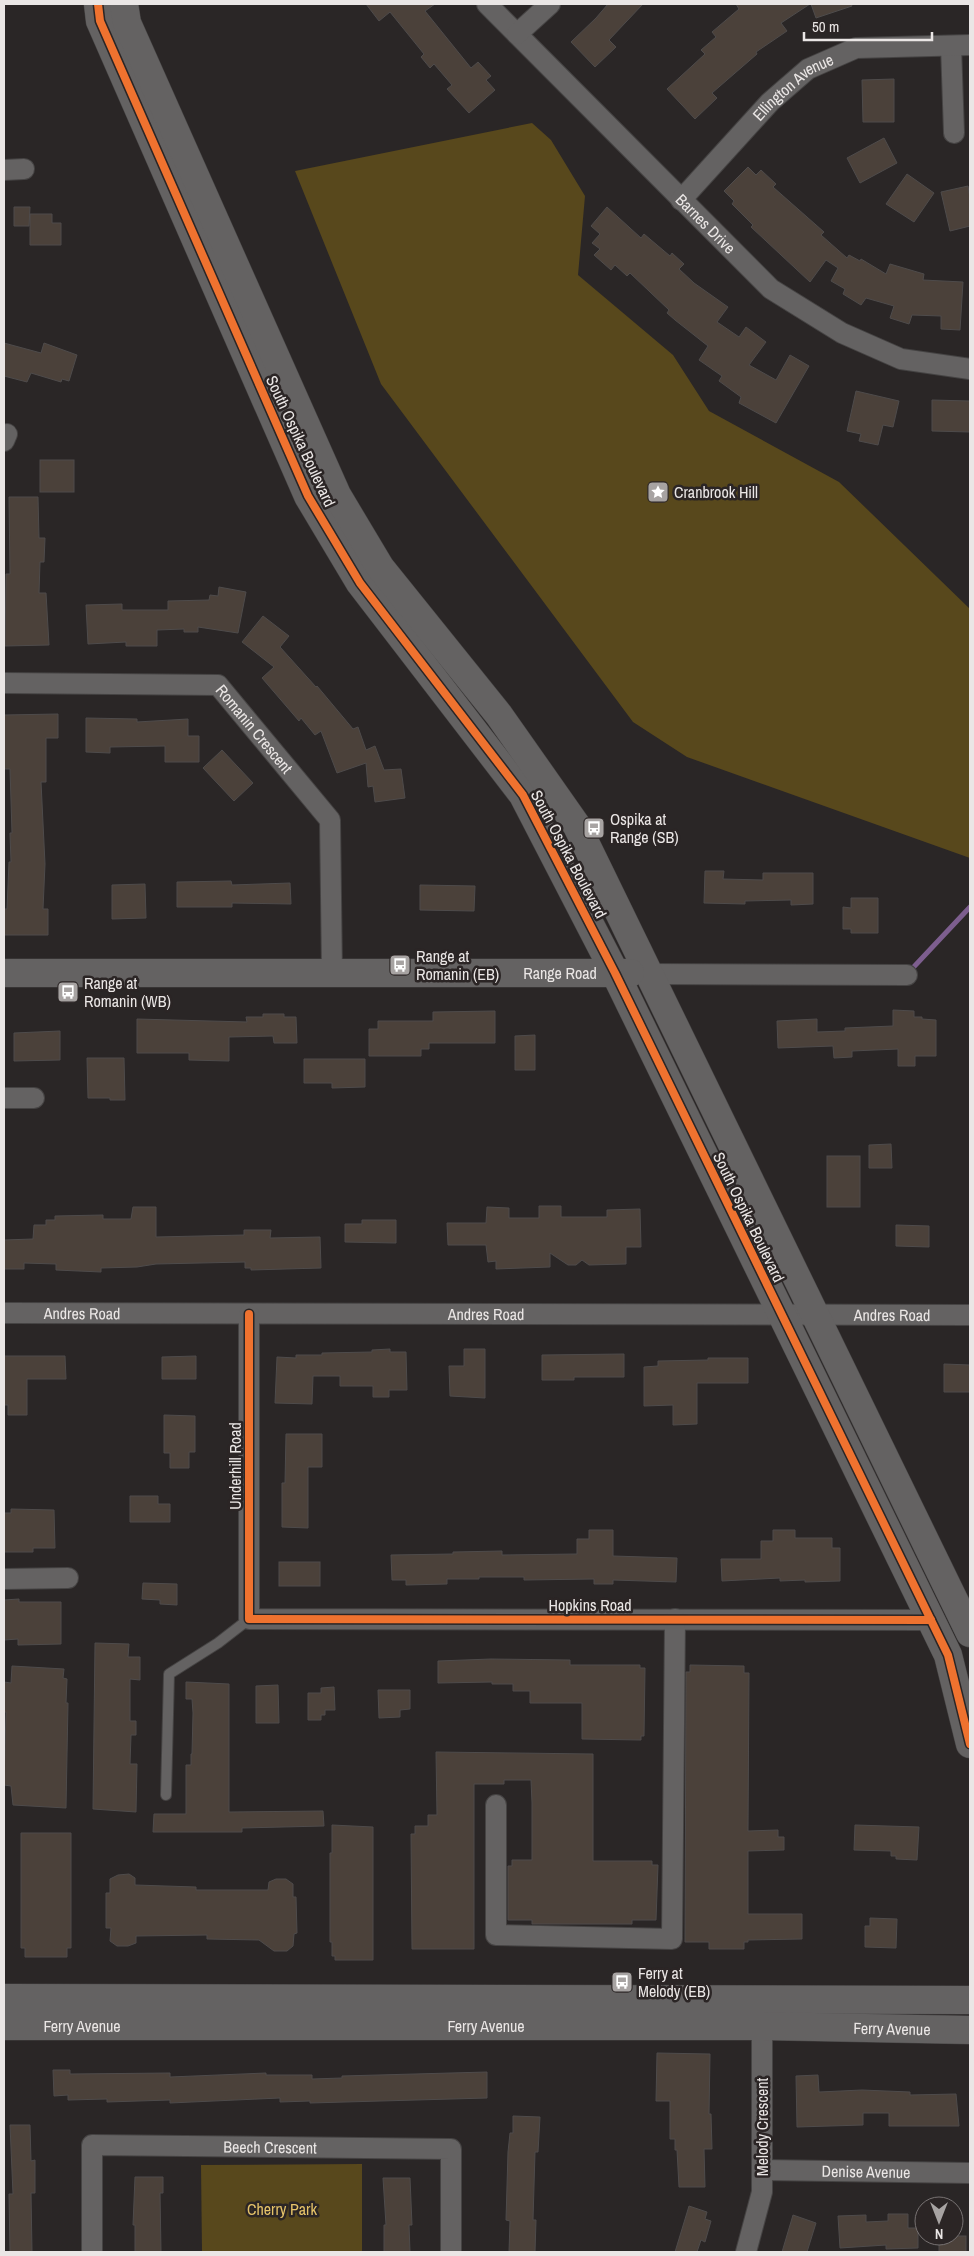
<svg xmlns="http://www.w3.org/2000/svg" width="974" height="2256" viewBox="0 0 974 2256" font-family="'Archivo Narrow',sans-serif">
  <rect width="100%" height="100%" fill="#2a2626"/>
  <!-- green -->
  <g fill="#58481c">
    <path d="M532,123L551,140L585,196L578,275L673,355L709,411L839,482L970,609V858L687,757L633,722L381,384L295,171Z"/>
    <path d="M362,2164V2252H202L201,2165Z"/>
  </g>
  <g fill="none" stroke-linecap="round" stroke-linejoin="round">
    <!-- stream -->
    <path stroke="#7d5e8e" stroke-width="5" d="M909,972L970,907"/>
  </g>
  <!-- building -->
  <g fill="#4b413a" stroke="#4e4b4b">
    <path d="M366,4H435L425,11L471,68L478,62L491,76L486,80L495,90L469,113L447,89L452,85L434,64L430,68L421,57L424,54L390,12L379,21Z"/>
    <path d="M608,4H643L609,40L616,47L595,67L571,42L596,18Z"/>
    <path d="M736,4H810L781,23L787,31L756,52L757,54L712,93L717,98L695,119L667,89L705,54L701,50L716,37L712,32L739,9Z"/>
    <path d="M811,4H851L852,6L816,18Z"/>
    <path d="M894,79V122H863L862,80Z"/>
    <path d="M884,138L897,163L860,183L847,158Z"/>
    <path d="M748,167L756,175L761,170L776,184L773,187L824,232L821,235L847,258L849,255L860,261L861,259L886,274L890,264L924,274L923,280L963,282L960,330L941,329V316L912,315L909,324L890,318L894,306L866,298L861,305L843,294L845,289L831,281L838,268L826,260L810,282L751,227L753,225L732,204L734,201L724,191Z"/>
    <path d="M907,174L934,193L914,222L886,204Z"/>
    <path d="M968,186L970,198V226L950,231L941,192Z"/>
    <path d="M14,207H30L29,226H14Z"/>
    <path d="M607,207L641,238L644,234L670,256L672,253L684,264L679,269L694,283L728,307L717,322L739,337L746,327L766,342L749,365L776,380L790,355L809,366L776,423L739,403L741,397L719,381L722,376L699,360L708,346L675,320L667,313L669,310L630,273L627,276L615,265L611,270L594,255L600,249L592,243L600,234L591,226Z"/>
    <path d="M30,214H52V223H61V245H30Z"/>
    <path d="M4,343L41,353L44,343L77,355L69,381L62,379L61,382L31,373L27,382L4,376Z"/>
    <path d="M856,391L899,401L893,427L883,425L878,445L859,441L861,434L847,431Z"/>
    <path d="M932,400L970,401V432L932,431Z"/>
    <rect x="40" y="460" width="34" height="32"/>
    <path d="M9,497H38L39,538H45L44,562H40L39,593H46L49,645L5,646L6,574H10Z"/>
    <path d="M219,587L246,592L238,633L198,627V632H184V629L157,630V646H126V642L88,644L86,605L122,604V610H168V601L209,600L210,595L218,596Z"/>
    <path d="M263,616L289,636L280,647L316,687L317,686L353,729L358,727L366,750L375,746L384,770L401,769L405,798L375,802L373,786L368,787L366,763L337,773L321,731L315,735L301,718L299,721L262,678L274,667L242,642Z"/>
    <path d="M58,714V738H46V782H41L45,864L43,909H48V935H4V909H7L9,862H11L10,833H12L10,769H4V715Z"/>
    <path d="M86,718L137,719V722L188,719V736H199V762H165V746L110,747V753L86,752Z"/>
    <path d="M222,750L253,783L234,801L203,768Z"/>
    <path d="M705,871H724L723,879L763,880V873H813V904L791,905V900L745,901V904L704,903Z"/>
    <path d="M231,881L232,885L290,883L291,904L232,903V907H177V882Z"/>
    <path d="M145,884L146,918L112,919V885Z"/>
    <path d="M420,885L475,886L474,911L420,910Z"/>
    <path d="M851,898H878V933H851V929H843V907L851,908Z"/>
    <path d="M893,1010L914,1011V1017H922V1019L936,1020V1056H915V1066H898V1049L852,1051V1057L834,1058L833,1046L778,1048L777,1021L817,1019V1032L845,1031V1028L893,1026Z"/>
    <path d="M495,1011V1043H429V1049H421V1056H369V1029H378V1021H433V1012Z"/>
    <path d="M263,1014H284V1017H296L297,1043H274L273,1036L229,1037V1061L189,1060V1053H137V1019L247,1022L246,1017H263Z"/>
    <path d="M60,1031V1060L14,1061V1033Z"/>
    <path d="M535,1035V1070H515V1036Z"/>
    <path d="M87,1058H124L125,1100H110V1098H88Z"/>
    <path d="M304,1059H365V1087L332,1088V1083H304Z"/>
    <path d="M891,1144L892,1168H869V1145Z"/>
    <rect x="827" y="1156" width="33" height="51"/>
    <path d="M539,1206H561V1217H607V1210L640,1209L641,1247H626V1264L589,1265L582,1260L576,1265H568L550,1253V1267L496,1269V1261L488,1262L486,1245H448L447,1223H486L487,1207L509,1208V1218H539Z"/>
    <path d="M133,1207H156V1237L244,1235V1230H271L270,1238L320,1237L321,1268L251,1270V1268H245V1262L156,1264L137,1267L101,1268V1272L56,1270V1264L24,1263V1269H4V1240L33,1239L34,1225H46V1220H55V1216L103,1215V1219H131Z"/>
    <path d="M362,1220H396V1243L345,1242V1224H362Z"/>
    <path d="M896,1225L929,1226V1247L896,1246Z"/>
    <path d="M390,1349V1352H406L407,1390H389V1397H373V1386H340V1376H313L312,1404L275,1403L277,1357L296,1358V1355H322V1353L372,1352V1350Z"/>
    <path d="M464,1349H485V1398L450,1396L449,1366H464Z"/>
    <path d="M624,1354V1377H574V1380H542V1355Z"/>
    <path d="M4,1356H65L66,1379H27V1415H8V1405H4Z"/>
    <path d="M196,1356V1379H162V1357Z"/>
    <path d="M708,1358H748V1383H697V1424L673,1425V1405L644,1406V1367L658,1366V1361L708,1360Z"/>
    <path d="M944,1364L970,1365V1392H944Z"/>
    <path d="M164,1415L195,1416V1452H189V1468H170V1453H164Z"/>
    <path d="M286,1434H322V1467H308V1528L282,1527V1483H285Z"/>
    <path d="M130,1496H158V1504H170V1522H130Z"/>
    <path d="M11,1509L54,1510L55,1548H33V1552H4V1513H11Z"/>
    <path d="M589,1530H613V1556L677,1558L676,1582L613,1580V1584H594V1579L524,1580V1577H479V1579H447V1584L406,1585V1580H392L391,1555L453,1554V1552L502,1551V1555L577,1554V1539H589Z"/>
    <path d="M773,1530H795V1538H832V1548H840V1581L805,1582V1580L780,1581V1578L722,1581L721,1559H761V1541H773Z"/>
    <rect x="279" y="1562" width="41" height="24"/>
    <path d="M143,1583L177,1584V1605L160,1604V1600L142,1599Z"/>
    <path d="M19,1599V1602H61V1644L18,1645V1639L4,1640V1600Z"/>
    <path d="M95,1643L129,1644L128,1657H140V1680L130,1679V1721H136V1735H131L130,1764H137L136,1812L93,1809Z"/>
    <path d="M491,1659L570,1660V1665H640V1668H645L644,1736H641V1740L582,1739V1703H530V1691H513V1684H492V1682L438,1683V1661Z"/>
    <path d="M690,1665L744,1666V1673H749L748,1831L778,1830V1837H784V1850L748,1851V1914H802V1939L748,1940V1942H744V1949H709V1942H685L686,1672H690Z"/>
    <path d="M12,1666L64,1669L63,1678L67,1679L66,1703H68L66,1808L13,1805L11,1786L4,1785L6,1712H4V1682L11,1683Z"/>
    <path d="M186,1682L229,1684V1812L323,1811L324,1826L242,1828V1832H153L154,1814H186V1765H191V1754H192L193,1713L192,1699H186Z"/>
    <path d="M278,1685L279,1723H256V1686Z"/>
    <path d="M334,1687L335,1710H325V1715H321V1720H308V1693H321V1688Z"/>
    <path d="M378,1690H410V1709L400,1710V1717L379,1718Z"/>
    <path d="M436,1752L593,1754V1861H652V1865H658L656,1920H632V1924H532V1920H508V1866H512V1860H532V1803L531,1780H504V1784H474V1949H412L411,1834H415V1826H428V1815H437Z"/>
    <path d="M332,1825L373,1827V1960H335V1956H332V1942H330V1853H332Z"/>
    <path d="M855,1825L919,1827L917,1860L896,1859V1856H891V1851L854,1850Z"/>
    <path d="M21,1833H71V1948H67V1957H25V1948H21Z"/>
    <path d="M129,1874L135,1878V1885L196,1887V1890H268L269,1882L276,1879H286L293,1884V1897H296L297,1933L294,1934L293,1946L287,1951H274L259,1940L207,1939V1935L136,1936V1943L128,1946H117L110,1941L111,1928H106V1893H110V1879L118,1875Z"/>
    <path d="M870,1918L897,1919L896,1948L865,1947V1926H870Z"/>
    <path d="M657,2053L710,2054L709,2114H711L712,2149H704L705,2187H679L677,2150H675V2139H670V2101H656Z"/>
    <path d="M53,2070H70V2074L170,2073V2077L266,2073V2075H312V2079L342,2078V2076L487,2072V2098L310,2103V2101L280,2102V2098L170,2103V2100L107,2102V2099L68,2100V2095L54,2096Z"/>
    <path d="M818,2075L819,2092L862,2090L910,2092V2095L956,2094L959,2126H889V2113H863V2125L797,2127L796,2076Z"/>
    <path d="M513,2116L540,2117L538,2152H535L533,2220H536L535,2252H509L510,2221L506,2220L508,2152L510,2133H513Z"/>
    <path d="M10,2125H30L31,2161L35,2160V2193H31L32,2252H10L9,2194H13Z"/>
    <path d="M135,2177H163V2193H160L161,2252H135V2225H133Z"/>
    <path d="M383,2178H410L412,2225H409L410,2252H384V2225H386Z"/>
    <path d="M689,2206L707,2212L705,2219L711,2221L705,2242L701,2240L697,2252H675Z"/>
    <path d="M888,2214H908V2228H918V2248L886,2249V2245L840,2248L838,2216L866,2215V2222L888,2221Z"/>
    <path d="M793,2215L816,2223L807,2252H782Z"/>
    <rect x="939" y="2236" width="27" height="16"/>
  </g>
  <g fill="none" stroke-linecap="round" stroke-linejoin="round">
    <!-- lane casing -->
    <g stroke="#454343" stroke-width="12">
      <path id="lane" d="M166,1795L169,1674L218,1643L249,1619"/>
    </g>
    <!-- street casing -->
    <g stroke="#454343" stroke-width="22">
      <g id="street">
        <path id="s1" d="M487,4L771,289L842,333L901,359L970,369"/>
        <path d="M517,34L550,4"/>
        <path d="M951,46L954,133"/>
        <path d="M4,170L24,169"/>
        <path id="s2" d="M681,200L770,102L808,69L856,48L970,45"/>
        <path d="M4,441L7,434"/>
        <path id="s3" d="M4,683L218,685L330,820L332,973"/>
        <path d="M649,974L907,975"/>
        <path d="M4,1098H34"/>
        <path id="s4" d="M4,1313L970,1315"/>
        <path d="M249,1314V1619L931,1620"/>
        <path d="M4,1579L68,1578"/>
        <path d="M496,1805V1935L672,1939L675,1619"/>
        <path id="s5" d="M762,2170L970,2173"/>
        <path id="s6" d="M92,2252V2145L451,2149V2252"/>
        <path d="M746,2252L762,2192V2014"/>
      </g>
    </g>
    <!-- secondary casing -->
    <g stroke="#454343" stroke-width="29">
      <g id="secondary">
        <path d="M98,4L100,21L308,496L360,583L523,795L615,973L948,1655L970,1744"/>
        <path d="M124,4L127,23L337,495L380,567L499,715L577,826L970,1633"/>
        <path id="s7" d="M4,973H630"/>
        <path d="M4,1998L970,2000"/>
        <path id="s8" d="M4,2026H762L970,2030"/>
      </g>
    </g>
    <!-- lane -->
    <use href="#lane" stroke="#646262" stroke-width="10"/>
    <!-- street -->
    <use href="#street" stroke="#646262" stroke-width="20"/>
    <!-- secondary -->
    <use href="#secondary" stroke="#646262" stroke-width="28"/>
    <!-- cycleway casing -->
    <g stroke="#2b2525" stroke-width="11">
      <g id="cycleway">
        <path d="M98,4L100,21L308,496L360,583L523,795L615,973L948,1655L970,1744"/>
        <path d="M249,1314V1619L931,1620"/>
      </g>
    </g>
    <!-- cycleway -->
    <use href="#cycleway" stroke="#ef722f" stroke-width="8"/>
  </g>
  <!-- icons -->
  <defs>
    <g id="sight-square" transform="scale(1.125)"><rect x="-9" y="-9" width="18" height="18" rx="4" fill="#a7a3a2" stroke="#2b2525"/><path d="M0-6L1.8-2.2L6-1.7L2.9 1.2L3.7 5.4L0 3.3L-3.7 5.4L-2.9 1.2L-6-1.7L-1.8-2.2Z" fill="#fff"/></g>
    <g id="bus-square" transform="scale(1.125)"><rect x="-9" y="-9" width="18" height="18" rx="4" fill="#a7a3a2" stroke="#2b2525"/><path d="M-5-6H5V4H4V6H2V4H-2V6H-4V4H-5ZM-3.5-4V0h7V-4ZM-3.5 1.2v1.5H-2V1.2ZM2 1.2v1.5H3.5V1.2Z" fill="#fff"/></g>
  </defs>
  <g fill-rule="evenodd">
    <use href="#sight-square" x="658" y="492"/>
    <use href="#bus-square" x="594" y="828"/>
    <use href="#bus-square" x="400" y="965"/>
    <use href="#bus-square" x="68" y="992"/>
    <use href="#bus-square" x="622" y="1982"/>
  </g>
  <g text-anchor="middle" stroke-width="5" stroke-linejoin="round" paint-order="stroke">
    <!-- street labels -->
    <g font-size="16" fill="#eae6e5" stroke="#2b2525">
      <text dy="6" stroke="none"><textPath href="#s2" startOffset="160">Ellington Avenue</textPath></text>
      <text dy="6" stroke="none"><textPath href="#s1" startOffset="310">Barnes Drive</textPath></text>
      <text transform="translate(301 441) rotate(65)" y="6">South Ospika Boulevard</text>
      <text dy="6" stroke="none"><textPath href="#s3" startOffset="271">Romanin Crescent</textPath></text>
      <text transform="translate(569 854) rotate(62)" y="6">South Ospika Boulevard</text>
      <text dy="6" stroke="none"><textPath href="#s7" startOffset="556">Range Road</textPath></text>
      <text transform="translate(749 1217) rotate(64)" y="6">South Ospika Boulevard</text>
      <text dy="6" stroke="none"><textPath href="#s4" startOffset="78">Andres Road</textPath></text>
      <text dy="6" stroke="none"><textPath href="#s4" startOffset="482">Andres Road</textPath></text>
      <text dy="6" stroke="none"><textPath href="#s4" startOffset="888">Andres Road</textPath></text>
      <text transform="translate(235 1466) rotate(-90)" y="6">Underhill Road</text>
      <text x="590" y="1611">Hopkins Road</text>
      <text dy="6" stroke="none"><textPath href="#s8" startOffset="78">Ferry Avenue</textPath></text>
      <text dy="6" stroke="none"><textPath href="#s8" startOffset="482">Ferry Avenue</textPath></text>
      <text dy="6" stroke="none"><textPath href="#s8" startOffset="888">Ferry Avenue</textPath></text>
      <text transform="translate(762 2127) rotate(-90)" y="6">Melody Crescent</text>
      <text dy="6" stroke="none"><textPath href="#s6" startOffset="285">Beech Crescent</textPath></text>
      <text dy="6" stroke="none"><textPath href="#s5" startOffset="104">Denise Avenue</textPath></text>
    </g>
    <!-- poi labels -->
    <g font-size="16" fill="#eae6e5" stroke="#2b2525" text-anchor="start">
      <text x="674" y="498">Cranbrook Hill</text>
      <text x="610" y="825">Ospika at<tspan x="610" dy="18">Range (SB)</tspan></text>
      <text x="416" y="962">Range at<tspan x="416" dy="18">Romanin (EB)</tspan></text>
      <text x="84" y="989">Range at<tspan x="84" dy="18">Romanin (WB)</tspan></text>
      <text x="638" y="1979">Ferry at<tspan x="638" dy="18">Melody (EB)</tspan></text>
    </g>
    <!-- park labels -->
    <g font-size="16" fill="#e6c369" stroke="#2b2525">
      <text x="282" y="2215">Cherry Park</text>
    </g>
  </g>
  <!-- border -->
  <rect width="974" height="2256" fill="none" stroke="#eae6e5" stroke-width="10"/>
  <!-- north arrow -->
  <g transform="translate(939 2221) rotate(180)"><circle r="24" fill="#2b2525" stroke="#777272"/>
  <path d="M0-4L9 19L0 12L-9 19Z" fill="#a7a3a2"/>
  <text y="-8" font-size="14" font-weight="bold" text-anchor="middle" fill="#eae6e5">N</text>
  </g>
  <!-- scale -->
  <path d="M804 32v8h128v-8" fill="none" stroke="#eae6e5" stroke-width="2.5"/>
  <text x="812" y="32" font-size="15" fill="#eae6e5" stroke="#2b2525" stroke-width="4" paint-order="stroke">50 m</text>
</svg>
